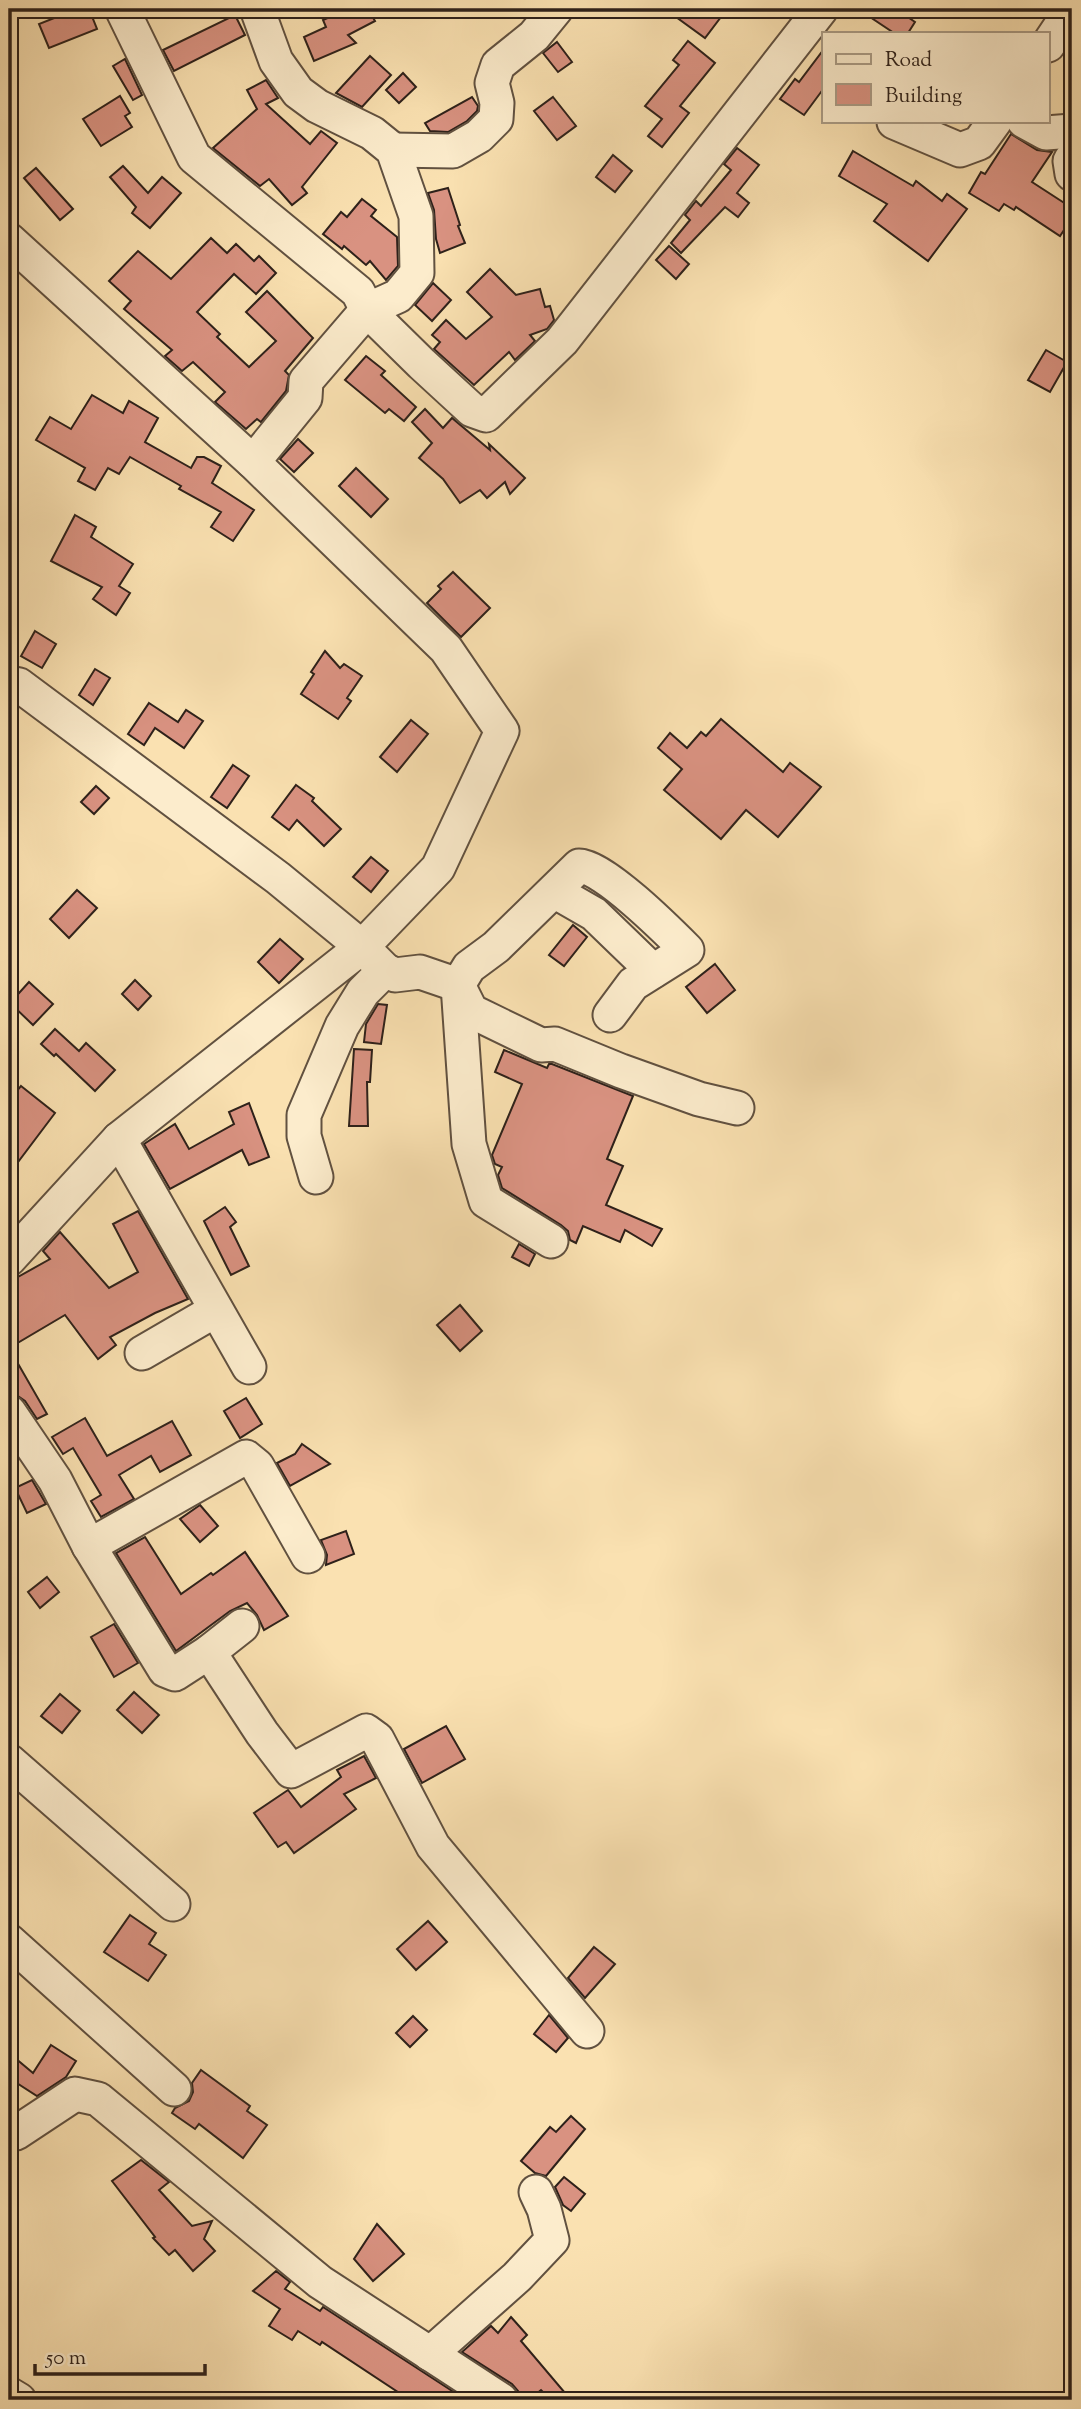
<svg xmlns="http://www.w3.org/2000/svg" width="1081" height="2409" viewBox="0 0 1081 2409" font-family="'Sorts Mill Goudy',serif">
  <rect width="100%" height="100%" fill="#fae1b1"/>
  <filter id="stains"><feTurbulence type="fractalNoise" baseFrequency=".00286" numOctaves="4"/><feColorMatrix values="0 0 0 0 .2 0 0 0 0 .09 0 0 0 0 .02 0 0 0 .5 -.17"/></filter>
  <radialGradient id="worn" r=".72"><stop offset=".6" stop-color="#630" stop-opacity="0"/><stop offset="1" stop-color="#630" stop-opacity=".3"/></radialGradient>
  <!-- building -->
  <g fill="#d99281" stroke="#2e211a" stroke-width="2">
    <path d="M77,9H89L97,29L49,48L39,24Z"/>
    <path d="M348,9H368L375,21L348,35L356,43L314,61L304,37L326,27L323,20Z"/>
    <path d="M665,9H727L705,38Z"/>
    <path d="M858,9H896L915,22L908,33H894Z"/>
    <path d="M235,15L245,35L174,71L163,50Z"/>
    <path d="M688,41L715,63L680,106L689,113L662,147L648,136L662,119L645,106L679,65L673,60Z"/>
    <path d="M557,42L572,62L558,72L543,53Z"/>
    <path d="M824,49V88L804,115L780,99L795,79L799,82Z"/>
    <path d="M370,56L391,75L362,107L336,93Z"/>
    <path d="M125,59L142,95L133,100L113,66Z"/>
    <path d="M403,73L416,87L399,103L386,90Z"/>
    <path d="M266,80L278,98L266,104L310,144L321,131L337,143L302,187L307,193L292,205L269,179L260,186L213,148L257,109L247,90Z"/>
    <path d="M120,96L130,113L125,116L132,127L101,146L83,119Z"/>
    <path d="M472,97L478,106L477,111L467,121L448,132L430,131L425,123Z"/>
    <path d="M553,97L576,126L557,140L534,111Z"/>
    <path d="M1011,134L1037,150L1052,152L1032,182L1072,208V218L1060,236L1016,207L1014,210L1004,204L999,211L969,193L981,172L985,174Z"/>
    <path d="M737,148L759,165L737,193L749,203L738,217L725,207L681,253L671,243L690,220L685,215L696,201L701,206L731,170L724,164Z"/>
    <path d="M853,151L913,186L916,181L942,201L947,194L967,209L928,261L874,221L887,204L839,176Z"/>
    <path d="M613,155L632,171L615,192L596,177Z"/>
    <path d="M123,166L148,193L162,177L181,193L150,228L132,213L136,207L110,177Z"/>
    <path d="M36,168L73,209L60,220L24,178Z"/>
    <path d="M448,188L460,225L458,226L465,243L440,253L436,239L434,210L428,193Z"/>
    <path d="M362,199L376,210L371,216L397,237L398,266L386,280L370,261L366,265L344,246L342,249L323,234L341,212L347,217Z"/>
    <path d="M211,238L227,253L236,244L254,261L259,256L276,273L256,294L234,274L197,312L220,334L217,337L249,367L276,341L246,312L267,291L313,338L285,371L289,375L286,391L261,422L257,419L246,429L215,402L225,392L193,362L182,371L165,356L172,350L124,309L131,301L109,281L138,251L171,279Z"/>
    <path d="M669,246L689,264L676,279L656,260Z"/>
    <path d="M490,269L516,295L540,289L545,307L550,306L554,320L547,329L530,335L535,341L515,360L509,352L474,385L434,349L440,342L432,335L446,320L466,339L492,317L467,292Z"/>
    <path d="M433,283L451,300L432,321L415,305Z"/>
    <path d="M1046,350L1067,362L1050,392L1028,380Z"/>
    <path d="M366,356L385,371L381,375L416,407L404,421L389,409L385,413L345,380Z"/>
    <path d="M92,395L123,413L129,401L158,418L145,442L191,468L197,457H204L221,466L212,483L254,510L233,541L211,527L221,512L179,489L181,486L130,457L119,474L108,468L95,490L78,481L85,468L36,440L50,417L71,429Z"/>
    <path d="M425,409L443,428L452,418L490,450L489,444L525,478L510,494L505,482L487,498L480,490L460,503L443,479L419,458L432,443L412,422Z"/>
    <path d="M298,439L313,453L294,472L280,459Z"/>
    <path d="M356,468L388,499L371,517L339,486Z"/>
    <path d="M75,515L96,527L91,537L133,564L119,586L130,593L116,615L93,599L102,587L51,561Z"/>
    <path d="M453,572L490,608L461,637L427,603L441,589L438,586Z"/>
    <path d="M35,631L56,644L42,668L21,656Z"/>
    <path d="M325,651L340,668L344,664L362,676L347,698L351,701L338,719L301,694L314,674L311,672Z"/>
    <path d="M95,669L110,678L93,705L79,695Z"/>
    <path d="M149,703L178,722L186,710L203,721L184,748L155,728L144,745L128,734Z"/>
    <path d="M721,719L783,772L790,763L821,787L778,837L746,810L721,839L664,790L682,769L658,748L670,733L687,748L701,732L706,736Z"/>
    <path d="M411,720L428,734L397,772L380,757Z"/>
    <path d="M233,765L249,776L227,808L211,797Z"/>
    <path d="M296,785L314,798L312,801L341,829L324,846L297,820L289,830L272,817Z"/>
    <path d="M96,786L109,798L94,814L81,802Z"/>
    <path d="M371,857L388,871L371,892L353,877Z"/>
    <path d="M77,890L97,908L69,938L50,919Z"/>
    <path d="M573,925L587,937L564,966L549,955Z"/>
    <path d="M280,939L303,959L279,983L258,962Z"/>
    <path d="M715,964L735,990L707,1013L686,987Z"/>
    <path d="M135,980L151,996L138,1010L122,994Z"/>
    <path d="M29,982L53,1004L33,1025L10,1003Z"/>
    <path d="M378,1004L387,1005L381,1044L364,1042L366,1024Z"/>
    <path d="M55,1029L79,1051L86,1043L115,1070L95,1091L56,1054L54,1056L41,1044Z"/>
    <path d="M354,1049L372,1050L370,1082H367L368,1126H349Z"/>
    <path d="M504,1050L547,1068L549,1064H552L633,1096L607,1159L623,1166L606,1205L662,1229L652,1246L625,1230L620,1242L583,1226L576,1243L570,1240L568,1231L561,1225L502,1188L498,1175L502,1167L495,1164L492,1155L522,1084L495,1072Z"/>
    <path d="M21,1086L55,1113L9,1174V1101Z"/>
    <path d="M249,1103L269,1157L249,1165L242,1150L170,1189L144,1144L175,1124L189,1149L234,1124L229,1112Z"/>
    <path d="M225,1207L236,1222L230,1227L249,1266L231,1275L204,1221Z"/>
    <path d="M138,1211L188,1299L155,1313L110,1337L116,1345L98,1359L65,1315L9,1348V1282L50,1259L43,1251L60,1232L109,1288L138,1272L113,1224Z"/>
    <path d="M519,1244L535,1254L529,1266L512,1257Z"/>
    <path d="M460,1305L482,1331L460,1351L437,1325Z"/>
    <path d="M9,1348L47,1414L37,1419L25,1401L15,1394L9,1383Z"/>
    <path d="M246,1398L262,1424L240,1438L224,1411Z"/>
    <path d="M85,1418L107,1456L172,1421L191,1455L160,1472L151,1456L119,1475L134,1499L101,1517L91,1501L101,1495L73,1448L63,1454L52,1437Z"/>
    <path d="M302,1444L330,1464L290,1486L277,1463L295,1454Z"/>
    <path d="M32,1480L46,1504L27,1513L15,1488Z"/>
    <path d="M200,1505L218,1526L200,1542L180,1519Z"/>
    <path d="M346,1531L354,1554L326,1565L327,1555L321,1540Z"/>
    <path d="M145,1537L181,1594L211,1573L213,1575L245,1552L288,1616L264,1630L257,1615L247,1603L230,1611L176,1651L116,1553Z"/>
    <path d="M47,1577L59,1592L40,1608L28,1592Z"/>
    <path d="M114,1624L138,1663L114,1677L91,1637Z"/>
    <path d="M134,1692L159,1715L142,1733L117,1710Z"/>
    <path d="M60,1694L80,1711L62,1733L41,1716Z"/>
    <path d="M446,1726L465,1759L422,1783L404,1749Z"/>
    <path d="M364,1756L376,1778L344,1794L356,1809L294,1853L286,1842L278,1847L254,1813L288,1790L301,1807L341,1777L337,1770Z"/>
    <path d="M130,1915L156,1933L149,1944L166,1955L148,1981L104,1952Z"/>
    <path d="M428,1921L447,1942L416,1970L397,1949Z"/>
    <path d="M594,1947L615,1964L585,1998L568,1978Z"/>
    <path d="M549,2015L568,2038L556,2052L534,2034Z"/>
    <path d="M413,2016L427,2030L410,2047L396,2033Z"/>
    <path d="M51,2045L76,2061L66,2077L37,2096L9,2078V2053L33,2073Z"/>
    <path d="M201,2070L250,2106L247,2111L267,2125L243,2158L199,2124L195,2129L172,2113L175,2108L189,2101L193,2092L192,2083Z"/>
    <path d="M571,2116L585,2129L546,2176L535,2173L521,2161L550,2127L556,2132Z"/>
    <path d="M141,2160L169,2182L159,2190L192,2226L212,2221L204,2239L215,2251L193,2271L175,2250L169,2255L153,2238L155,2237L112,2181Z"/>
    <path d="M564,2177L585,2194L571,2211L563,2205L555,2187Z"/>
    <path d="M377,2224L404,2254L373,2281L354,2259Z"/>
    <path d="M276,2271L290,2282L285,2289L320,2311L323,2307L466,2400H410L322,2342L320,2345L298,2331L292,2340L269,2326L280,2309L253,2291Z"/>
    <path d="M511,2317L527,2335L521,2341L571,2400H551L541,2390L529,2400H520L518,2391L512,2384L462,2352L491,2326L498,2333Z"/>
  </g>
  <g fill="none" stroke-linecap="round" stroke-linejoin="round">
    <!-- minor casing -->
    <g stroke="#615140" stroke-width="37">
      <g id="minor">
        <path d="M122,9L194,157L358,292L367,310L422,364L472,410L486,415L562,341L821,9"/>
        <path d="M1048,45L1072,9"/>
        <path d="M1024,121L1046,133L1072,131"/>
        <path d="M894,122L960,150L979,143L995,121"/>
        <path d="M393,150L453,151L479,136L496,119L497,103L492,83L498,65L534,36L556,9"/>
        <path d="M1072,158L1070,161L1072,174"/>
        <path d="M9,240L253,462L446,649L502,731L438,868L362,947L385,970L395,975L420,972L458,985L471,1011L541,1045L555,1044L621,1071L699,1099L737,1108"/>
        <path d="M253,462L305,398L306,381L367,310L398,296L417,273L416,216L393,150L372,133L317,106L298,92L276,61L257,9"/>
        <path d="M9,683L19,685L278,878L362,947L119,1139L9,1259"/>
        <path d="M554,891L594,914L653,971"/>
        <path d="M119,1139L249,1367"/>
        <path d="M316,1177L304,1136V1115L342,1026L363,992L385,970"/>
        <path d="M551,1241L486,1201L469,1144L458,985L469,967L496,947L579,866C603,866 668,931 687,950L633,984L610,1015"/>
        <path d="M142,1353L216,1310"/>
        <path d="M9,1412L55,1480L89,1546L165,1670L175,1674L209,1652L242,1626"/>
        <path d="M89,1546L246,1457L257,1466L308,1556"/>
        <path d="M209,1652L262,1733L291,1771L366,1731L377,1739L433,1846L587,2031"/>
        <path d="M9,1761L173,1904"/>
        <path d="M9,1941L174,2089"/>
        <path d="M9,2127L16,2133L75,2094L98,2099L320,2282L501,2400"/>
        <path d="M430,2354L517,2277L552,2240L544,2209L536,2192"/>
        <path d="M9,2394L19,2400"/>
      </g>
    </g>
    <!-- minor -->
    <use href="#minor" stroke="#fceccc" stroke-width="33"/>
  </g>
  <!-- margin -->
  <rect width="1081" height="2409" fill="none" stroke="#fae1b1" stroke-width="35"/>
  <rect x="10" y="10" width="1060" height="2388" fill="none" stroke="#2e211a" stroke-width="3.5"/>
  <rect x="18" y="18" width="1046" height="2374" fill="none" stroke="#2e211a" stroke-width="2"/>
  <!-- legend -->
  <rect x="822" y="32" width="228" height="91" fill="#fceccc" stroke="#aa9b85" stroke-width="2"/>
  <rect x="836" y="54" width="35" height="10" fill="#fceccc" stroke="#aa9b85" stroke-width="2"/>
  <text x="885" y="66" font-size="21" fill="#2e211a">Road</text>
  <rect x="836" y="84" width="35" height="21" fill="#d99281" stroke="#aa9b85" stroke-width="2"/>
  <text x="885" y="102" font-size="21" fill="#2e211a">Building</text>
  <!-- scale -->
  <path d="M35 2364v10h170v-10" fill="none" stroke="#2e211a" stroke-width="3.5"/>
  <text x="46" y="2364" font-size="21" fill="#2e211a" stroke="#fceccc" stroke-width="5" paint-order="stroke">50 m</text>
  <rect width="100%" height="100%" filter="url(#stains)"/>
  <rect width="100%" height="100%" fill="url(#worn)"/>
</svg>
